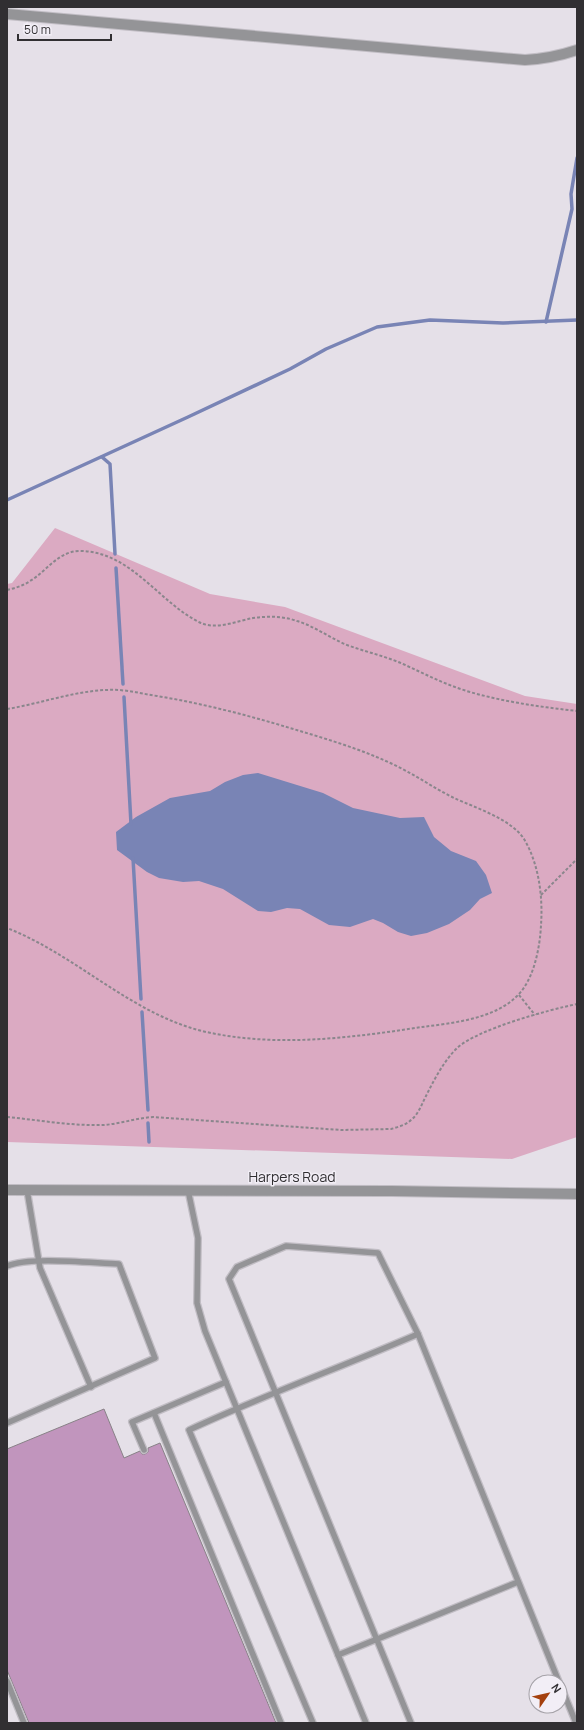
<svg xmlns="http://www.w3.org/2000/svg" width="584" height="1730" viewBox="0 0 584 1730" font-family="Manrope,sans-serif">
  <rect width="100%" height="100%" fill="#e5e0e8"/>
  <!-- green -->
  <path fill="#dbaac2" d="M55,528L210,594L285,607L525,696L577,704V1137L512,1159L7,1142V584L12,583Z"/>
  <!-- water -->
  <path fill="#7984b5" d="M258,773L323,793L353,808L400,818L424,817L434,837L451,851L476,861L486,875L492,893L480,899L470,910L449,924L427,933L411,936L398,932L383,923L373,919L350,927L329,925L300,909L287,908L271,912L258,911L223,889L199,881L183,882L159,878L147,872L117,850L116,832L136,817L170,798L210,791L225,782L243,775Z"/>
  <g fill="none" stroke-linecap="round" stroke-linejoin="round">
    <!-- stream -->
    <g stroke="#7984b5" stroke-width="3.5">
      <path d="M546,322L572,209L571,194L577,158"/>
      <path d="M102,457L110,464L115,554"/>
      <path d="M7,500L188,417L290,369L326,349L377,327L430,320L503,323L577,320"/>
      <path d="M116,568L123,684"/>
      <path d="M124,697L131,824"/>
      <path d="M133,858L141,999"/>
      <path d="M142,1012L148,1110"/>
      <path d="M148,1123L149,1142"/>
    </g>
  </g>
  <!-- building -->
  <path fill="#c195bd" stroke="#888287" d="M104,1409L124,1458L140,1451L142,1454H145L148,1452V1448L160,1443L276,1723H29L7,1670V1449Z"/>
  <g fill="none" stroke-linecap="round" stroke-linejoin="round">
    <!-- service casing -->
    <g stroke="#c1bdc4" stroke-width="8">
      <g id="service">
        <path d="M27,1190L40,1268L91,1387"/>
        <path d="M188,1190L198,1238L197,1303L205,1331L366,1723"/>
        <path d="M7,1266C30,1256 91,1263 119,1264L155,1358L7,1423"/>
        <path d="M154,1413L281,1723"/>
        <path d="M144,1450L132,1422L226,1382"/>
        <path d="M338,1655L518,1582"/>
        <path d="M7,1681L24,1723"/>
        <path d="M560,1684L576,1723"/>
        <path d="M313,1723L189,1430C264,1395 342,1367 418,1334"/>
        <path d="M411,1723L229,1279L237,1267L286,1246L378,1253L418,1334L559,1682"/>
      </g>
    </g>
    <!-- minor casing -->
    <g stroke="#c1bdc4" stroke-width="12">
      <path id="minor" d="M7,14L525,60C543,59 559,56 577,50"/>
    </g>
    <!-- tertiary casing -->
    <g stroke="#c1bdc4" stroke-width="12">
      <path id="tertiary" d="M7,1190L392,1191L577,1194"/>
    </g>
    <!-- path -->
    <g stroke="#8a868c" stroke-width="2" stroke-dasharray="3 2" stroke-linecap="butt">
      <path d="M7,590C15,588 23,586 30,581C47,571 58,551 80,551C131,551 160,604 201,623C217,630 237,621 253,618C268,616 283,616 297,621C314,626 330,638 347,645C366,652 385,656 403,664C425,674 446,685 470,692C505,702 541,707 577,711"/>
      <path d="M7,709C44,703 82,688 119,690C132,691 144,694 157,696C199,703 239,713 280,725C316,736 353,746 388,762C411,772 432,787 454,798C476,808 511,819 524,839C539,864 543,897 541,925C540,947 534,980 517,996C494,1019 453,1023 422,1027C350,1038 274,1048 202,1031C130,1013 76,955 7,928"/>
      <path d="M541,895L577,859"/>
      <path d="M519,995L535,1015"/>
      <path d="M7,1117C39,1120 71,1126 103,1125C120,1124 136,1118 153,1117L341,1130L391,1129C398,1127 406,1125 411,1120C419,1114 422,1103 427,1094C435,1078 444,1061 457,1048C478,1029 548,1010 577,1004"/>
    </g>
    <!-- service -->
    <use href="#service" stroke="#949497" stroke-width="5.5"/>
    <!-- minor -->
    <use href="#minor" stroke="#949497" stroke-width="10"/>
    <!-- tertiary -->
    <use href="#tertiary" stroke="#949497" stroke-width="10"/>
  </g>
  <g text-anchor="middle" stroke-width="3" stroke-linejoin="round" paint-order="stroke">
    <!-- street labels -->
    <g font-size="14" fill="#312f32" stroke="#f2eef6">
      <text x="292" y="1182">Harpers Road</text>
    </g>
  </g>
  <!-- border -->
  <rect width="584" height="1730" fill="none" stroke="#312f32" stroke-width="16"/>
  <!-- north arrow -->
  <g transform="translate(548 1694) rotate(56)"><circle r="19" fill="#f2eef6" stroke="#a5a2a8"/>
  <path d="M0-3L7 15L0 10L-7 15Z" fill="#a4400e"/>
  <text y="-6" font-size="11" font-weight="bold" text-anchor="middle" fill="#312f32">N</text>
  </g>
  <!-- scale -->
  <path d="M18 34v6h93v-6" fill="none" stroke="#312f32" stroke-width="2"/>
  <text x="24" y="34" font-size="12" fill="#312f32" stroke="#f2eef6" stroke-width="3" paint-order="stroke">50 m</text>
</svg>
